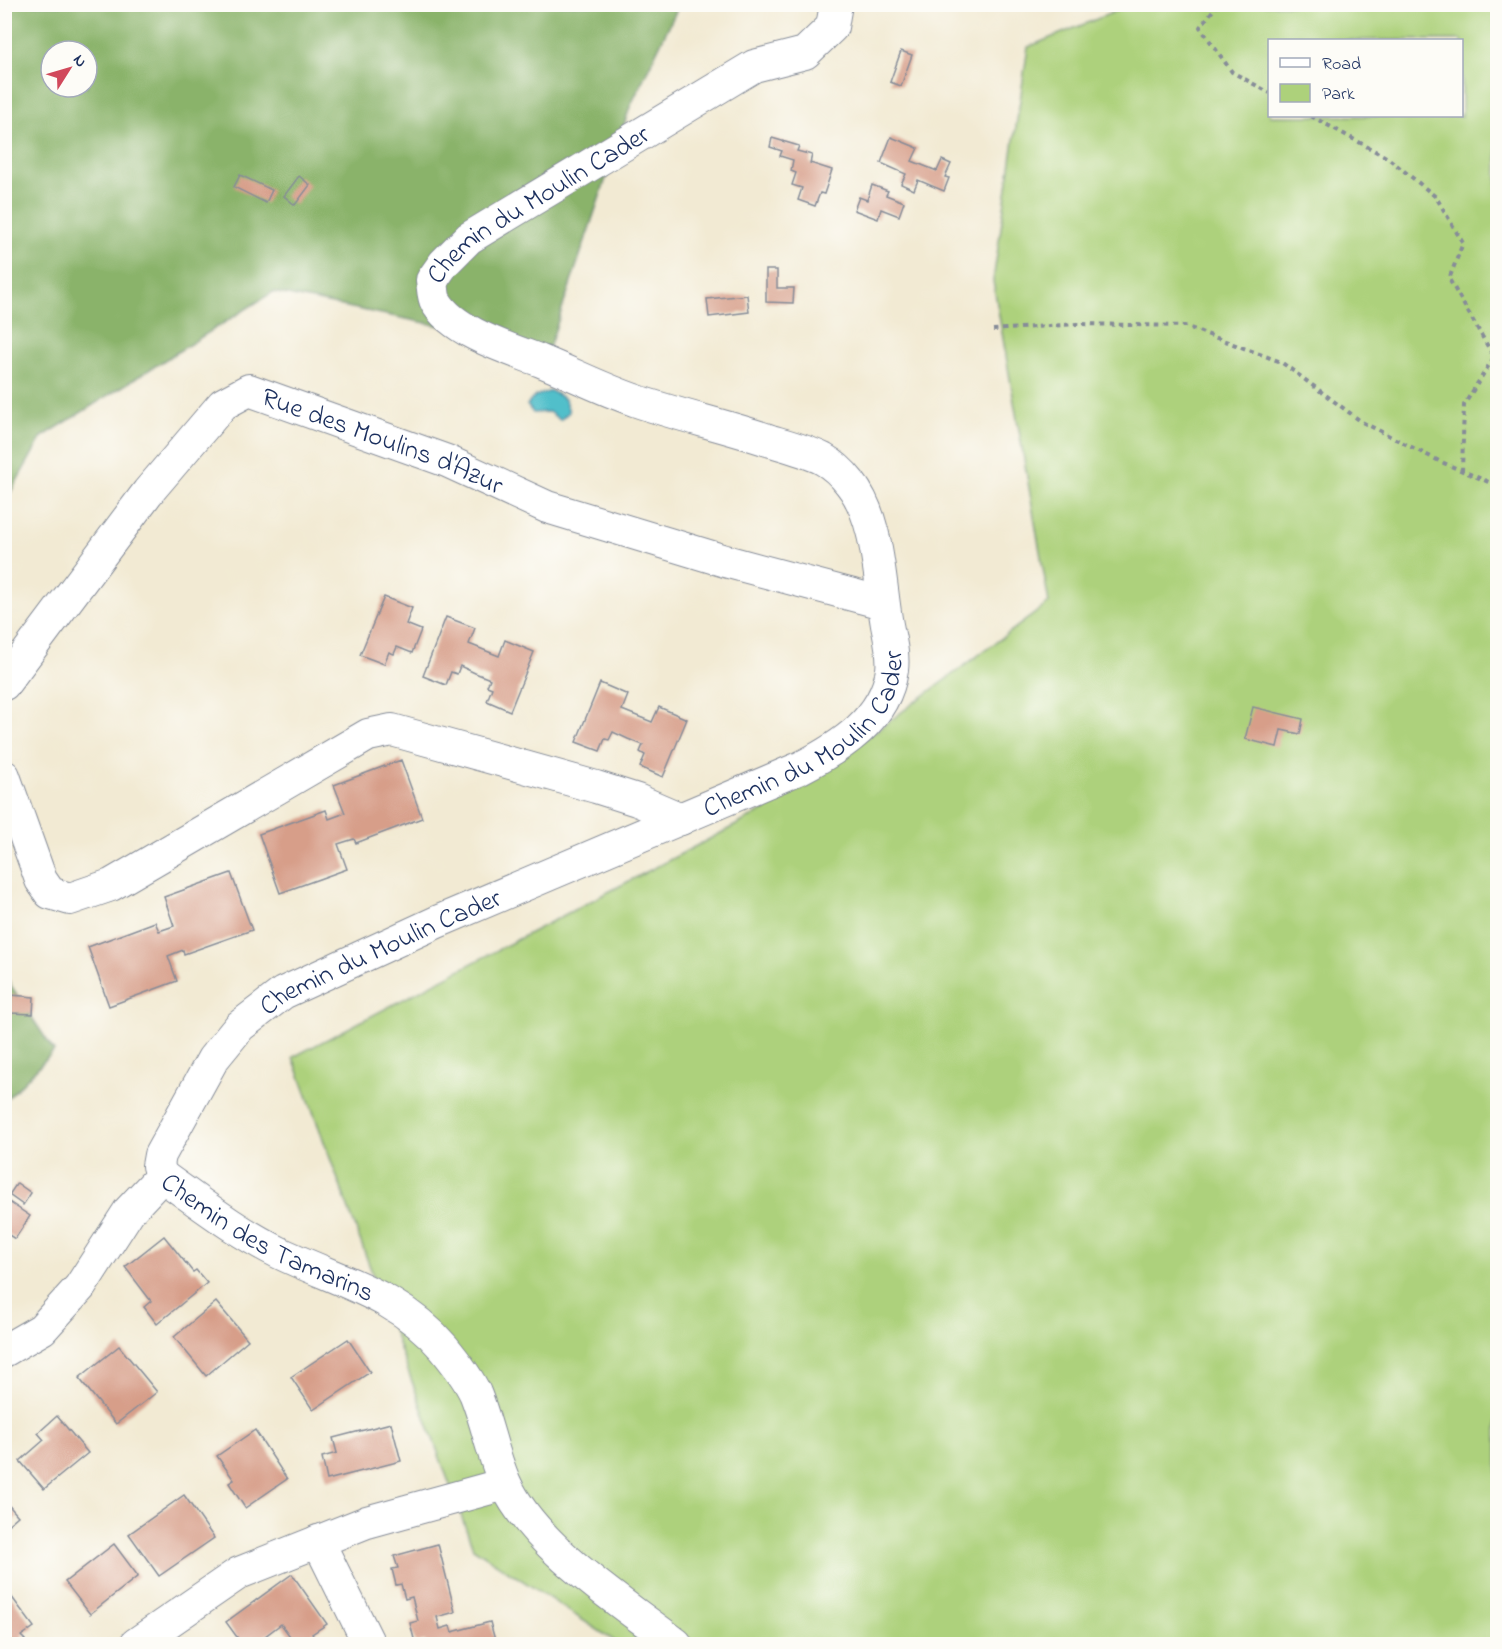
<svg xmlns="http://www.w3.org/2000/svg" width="1502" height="1649" viewBox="0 0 1502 1649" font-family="'Indie Flower',sans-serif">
  <rect width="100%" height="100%" fill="#fdfcf7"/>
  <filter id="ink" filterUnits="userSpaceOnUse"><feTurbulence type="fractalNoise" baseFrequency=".0167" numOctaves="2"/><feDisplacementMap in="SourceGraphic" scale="12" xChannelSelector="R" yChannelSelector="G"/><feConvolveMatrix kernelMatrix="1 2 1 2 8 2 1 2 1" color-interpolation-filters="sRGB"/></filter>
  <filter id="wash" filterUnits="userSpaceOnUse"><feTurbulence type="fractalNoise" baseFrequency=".008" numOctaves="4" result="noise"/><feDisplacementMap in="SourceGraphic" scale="24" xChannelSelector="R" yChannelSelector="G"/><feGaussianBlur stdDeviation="1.35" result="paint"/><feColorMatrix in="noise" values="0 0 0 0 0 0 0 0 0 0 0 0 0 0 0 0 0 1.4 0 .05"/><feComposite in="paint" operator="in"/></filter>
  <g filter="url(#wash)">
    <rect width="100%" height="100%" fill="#f2ead3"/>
    <!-- green -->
    <path fill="#add17b" stroke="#64806c" stroke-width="1.5" fill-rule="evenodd" d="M1131,5H1497V1644H619L473,1548L293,1057L780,802L1049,603L993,281L1028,47ZM1270,40H1462V116H1270Z"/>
    <!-- forest -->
    <g fill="#8ab36b" stroke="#527164" stroke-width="1.5" fill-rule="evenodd">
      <path d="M5,5H679L630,107L549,348L273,292L42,437L5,502ZM51,51H87V87H51Z"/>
      <path d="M4,975L54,1051L5,1101H4Z"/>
    </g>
    <!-- water -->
    <path fill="#51bfca" stroke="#367794" stroke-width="1.5" d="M551,391L565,399L569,412L560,420L549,412L533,413L527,405L535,396Z"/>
    <g id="blocks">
      <!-- building -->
      <g fill="#d79e89">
        <path d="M901,51L912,55L901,86L890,82Z"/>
        <path d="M891,137L918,148L912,161L937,171L942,160L951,164L945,177L949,178L944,191L918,180L914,190L901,184L906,174L881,163Z"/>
        <path d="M772,138L799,146L797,151L812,155L810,163L832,170L824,194L820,193L815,206L798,200L802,188L792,185L796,173L791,171L793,160L780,156L782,151L770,147Z"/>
        <path d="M240,175L272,190L266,203L234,187Z"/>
        <path d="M299,176L310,185L295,205L284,196Z"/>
        <path d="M872,185L888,191L886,195L904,202L899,216L881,209L878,219L854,210L859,197L867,200Z"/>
        <path d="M766,270H777V288H794L793,303L766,302Z"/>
        <path d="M747,295L749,312L709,317L707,299Z"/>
        <path d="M384,597L412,608L406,624L421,630L412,653L397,647L394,654L389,652L384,664L360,655Z"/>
        <path d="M446,617L475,628L469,644L499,656L505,640L534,652L510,711L487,701L492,688L487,686L490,679L475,673L460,666L457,674L451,672L446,685L423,676Z"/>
        <path d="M600,683L628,695L622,710L652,722L659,707L687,719L663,777L640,767L645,755L640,752L643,745L628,739L613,732L609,740L605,739L600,751L576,742Z"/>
        <path d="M1253,707L1303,719L1300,734L1281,730L1277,747L1245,739Z"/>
        <path d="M401,760L422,818L356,843L354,839L338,844L347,869L280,893L259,834L326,810L329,819L345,813L334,785Z"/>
        <path d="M231,873L252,930L184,954L183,950L168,956L177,981L109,1006L88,947L155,922L159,931L174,926L164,897Z"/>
        <path d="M11,995L34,997L33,1014L10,1013Z"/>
        <path d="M17,1183L31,1193L23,1205L9,1195Z"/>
        <path d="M6,1200L30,1216L15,1239L4,1232Z"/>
        <path d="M164,1236L192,1271L193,1272L196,1270L207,1283L157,1324L144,1307L151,1301L125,1267Z"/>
        <path d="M216,1302L248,1340L206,1376L174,1337Z"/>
        <path d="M348,1339L370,1372L313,1410L291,1377Z"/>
        <path d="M119,1346L157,1392L116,1424L79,1378Z"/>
        <path d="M57,1416L88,1453L44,1489L20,1461L44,1440L38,1433Z"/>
        <path d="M391,1423L401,1461L327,1480L322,1457L337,1453L333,1438Z"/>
        <path d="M255,1430L287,1479L245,1508L229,1483L234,1480L217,1456Z"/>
        <path d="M184,1495L214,1538L159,1576L129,1534Z"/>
        <path d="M4,1500L18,1516L4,1528Z"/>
        <path d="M114,1544L138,1576L90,1614L65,1582Z"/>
        <path d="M438,1544L455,1612L437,1617L440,1629L450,1626L452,1632L490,1622L496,1644H426L425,1641L415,1643L410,1623L418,1621L412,1597L405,1599L401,1584L396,1585L392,1569L398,1568L394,1556Z"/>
        <path d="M292,1574L327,1624L312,1634L319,1644H294L295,1643L281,1624L264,1637L269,1644H242L226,1622Z"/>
        <path d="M8,1592L34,1627L21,1636L25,1640L19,1644H4V1595Z"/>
      </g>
    </g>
  </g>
  <g filter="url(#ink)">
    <use href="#blocks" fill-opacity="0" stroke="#868c98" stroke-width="1.5"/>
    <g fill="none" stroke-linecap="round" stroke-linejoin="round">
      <!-- street casing -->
      <g stroke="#868c98" stroke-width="34">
        <g id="street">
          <path id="s1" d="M4,684L148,492L223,404L249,390L447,461L547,507L725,561L883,603"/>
          <path d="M4,776L41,880L50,893L70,899L111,885L368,735L392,730L596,787L637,800L681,819"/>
          <path id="s2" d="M162,1176L158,1166L160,1155L213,1059L240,1026L283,993L437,922L800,768C841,747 885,719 892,670C894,655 890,640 887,625C879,580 879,519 850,483C843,474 832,464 823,459C807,451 788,446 771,441C727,426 681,416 637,401C604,390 573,374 541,361C510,349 453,332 436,302C433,297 433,287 432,280L444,263L469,238L754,66L805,53L832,27L836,4"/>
          <path id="s3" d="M162,1176C200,1203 237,1232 280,1253C340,1282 398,1294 444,1348C453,1359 469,1380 475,1393C487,1422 492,1454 505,1483C534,1547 621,1602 676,1644"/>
          <path d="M4,1351L42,1329L80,1287L129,1211L162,1176"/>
          <path d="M318,1541L369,1644"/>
          <path d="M136,1644L239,1573L367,1522L505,1484"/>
        </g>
      </g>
      <!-- path -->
      <g stroke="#868c98" stroke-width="4" stroke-dasharray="4.5 4.5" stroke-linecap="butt">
        <path d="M1218,4L1200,27L1232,72L1270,93"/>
        <path d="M1311,116L1388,158L1436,197L1463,243L1449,279L1494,357L1464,405L1462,471"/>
        <path d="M993,330L1077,324L1185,326L1281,362L1362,422L1439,461L1498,486"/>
      </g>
      <!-- street -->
      <use href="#street" stroke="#fff" stroke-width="32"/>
    </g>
  </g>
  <g text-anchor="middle" stroke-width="6" stroke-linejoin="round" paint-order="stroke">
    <!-- street labels -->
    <g font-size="27" fill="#1b2f5e" stroke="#fdfcf7">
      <text dy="9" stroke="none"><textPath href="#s2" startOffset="1738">Chemin du Moulin Cader</textPath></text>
      <text dy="9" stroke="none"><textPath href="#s1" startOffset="528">Rue des Moulins d'Azur</textPath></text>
      <text dy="9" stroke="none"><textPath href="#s2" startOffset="820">Chemin du Moulin Cader</textPath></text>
      <text dy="9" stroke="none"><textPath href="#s2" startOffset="334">Chemin du Moulin Cader</textPath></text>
      <text dy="9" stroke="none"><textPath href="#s3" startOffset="123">Chemin des Tamarins</textPath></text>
    </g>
  </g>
  <!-- margin -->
  <rect width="1502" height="1649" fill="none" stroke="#fdfcf7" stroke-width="24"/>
  <!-- legend -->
  <rect x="1268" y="39" width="195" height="78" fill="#fdfcf7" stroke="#a3aaba" stroke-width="1.5"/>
  <rect x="1280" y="58" width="30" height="9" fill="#ffffff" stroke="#a3aaba" stroke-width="1.5"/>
  <text x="1322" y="69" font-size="18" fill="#1b2f5e">Road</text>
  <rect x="1280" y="84" width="30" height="18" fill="#add17b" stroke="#a3aaba" stroke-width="1.5"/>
  <text x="1322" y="99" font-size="18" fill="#1b2f5e">Park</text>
  <!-- north arrow -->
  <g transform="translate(69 69) rotate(53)"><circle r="28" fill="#fdfcf7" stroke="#a3aaba" stroke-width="1.5"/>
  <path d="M0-4.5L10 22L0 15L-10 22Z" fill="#d1495b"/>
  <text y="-9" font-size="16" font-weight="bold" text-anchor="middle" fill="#1b2f5e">N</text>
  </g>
</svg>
